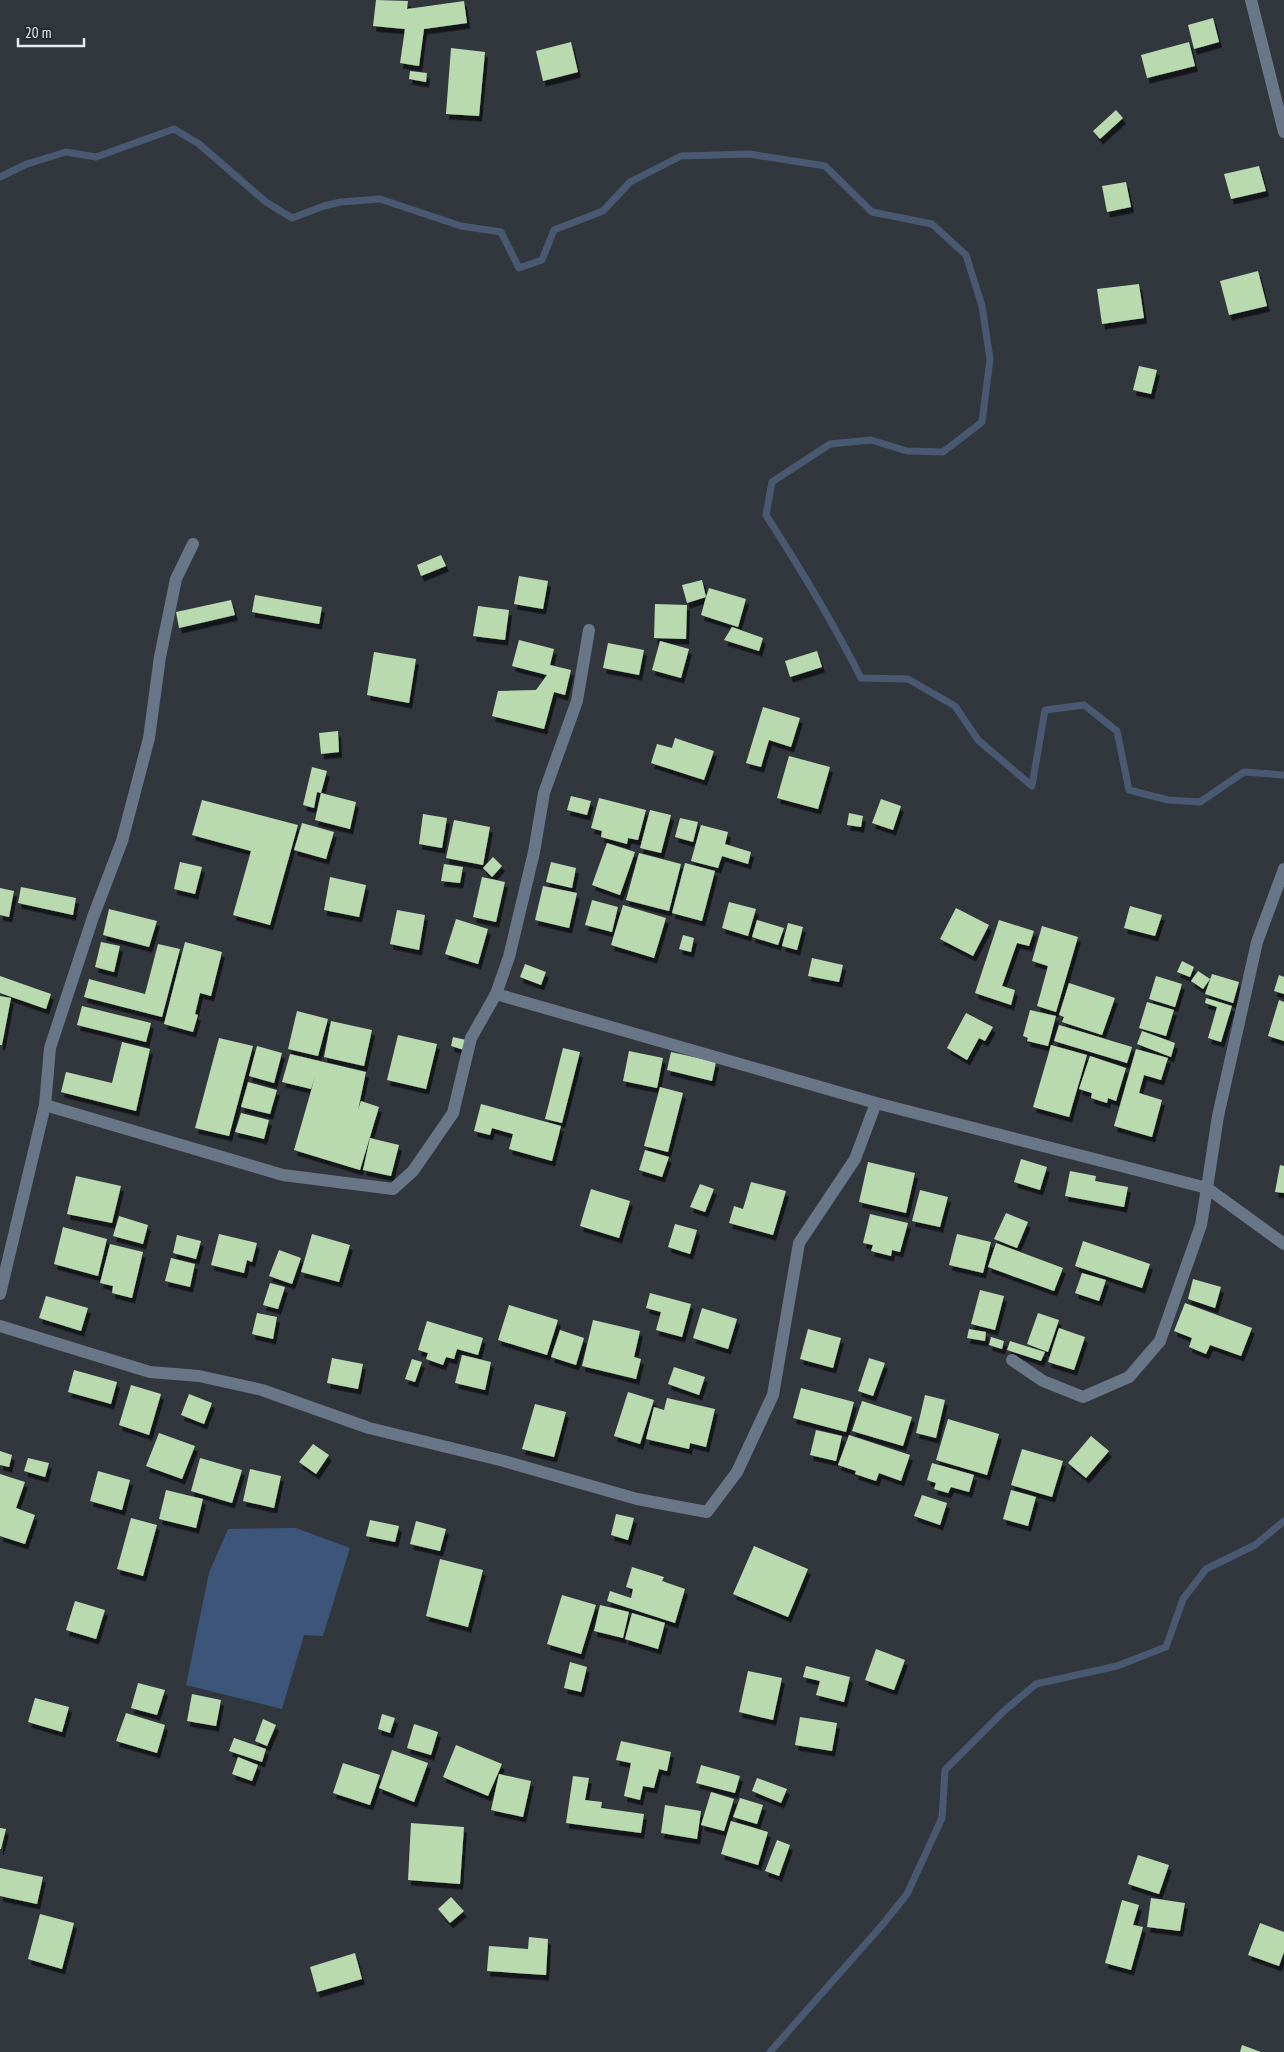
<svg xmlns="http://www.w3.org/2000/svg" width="1284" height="2052" viewBox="0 0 1284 2052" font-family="'PT Sans Narrow',sans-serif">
  <defs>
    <filter id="shadow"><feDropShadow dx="3" dy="5.5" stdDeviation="0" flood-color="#0009"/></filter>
  </defs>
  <rect width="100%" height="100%" fill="#32373e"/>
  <!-- green -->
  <path fill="#3d5579" d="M296,1528L350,1548L323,1636L304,1635L282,1709L186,1685L209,1573L228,1529Z"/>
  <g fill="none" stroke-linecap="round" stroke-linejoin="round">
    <!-- stream -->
    <g stroke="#495972" stroke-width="7">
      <path d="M0,177L27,164L66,152L96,157L174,129L199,144L266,202L292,218L324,206L341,202L380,199L461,226L501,232L519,268L542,260L554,230L603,211L630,182L681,156L749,154L825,166L872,212L932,224L966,255L982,306L990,359L982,422L943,452L907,451L871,440L830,444L772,482L766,515C800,568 833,622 861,678L908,679L955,706L978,740L1032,786L1045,710L1084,705L1117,731L1129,790L1168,800L1200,802L1244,772L1284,775"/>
      <path d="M770,2052L883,1924L907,1894L942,1818L945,1770L1004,1711L1036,1684L1117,1666L1166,1647L1183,1599L1206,1569L1255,1545L1284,1521"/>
    </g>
  </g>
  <!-- building -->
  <g fill="#b9daae" filter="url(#shadow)">
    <path d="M376,0L408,1L407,9L464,1L467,23L424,29L419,66L400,63L405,29L373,26Z"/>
    <path d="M1213,18L1219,42L1194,49L1188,25Z"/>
    <path d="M571,42L578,72L543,81L536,51Z"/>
    <path d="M1189,42L1195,66L1147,78L1141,55Z"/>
    <path d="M451,48L485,52L479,116L446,114Z"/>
    <path d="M410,71L427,73L426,82L409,79Z"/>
    <path d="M1116,110L1123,118L1100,139L1093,131Z"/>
    <path d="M1259,166L1266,191L1231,199L1224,174Z"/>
    <path d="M1126,182L1131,207L1107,212L1102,186Z"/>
    <path d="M1258,271L1267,306L1229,315L1220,281Z"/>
    <path d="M1139,284L1144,318L1102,324L1097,289Z"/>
    <path d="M1139,366L1157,370L1151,394L1133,390Z"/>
    <path d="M441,555L446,566L421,576L417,565Z"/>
    <path d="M519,576L548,581L543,609L514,604Z"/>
    <path d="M702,580L706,597L709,588L746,599L738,627L701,615L706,597L687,603L682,585Z"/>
    <path d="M255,595L322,607L319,624L252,612Z"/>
    <path d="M231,600L235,615L179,628L176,612Z"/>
    <path d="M655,604L687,605L686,639L654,638Z"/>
    <path d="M478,606L509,610L505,640L473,636Z"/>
    <path d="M732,627L763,638L759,651L724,640Z"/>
    <path d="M519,640L554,649L550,665L571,670L565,695L554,692L544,729L492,716L498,691L536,690L547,675L512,666Z"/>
    <path d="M660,641L689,649L681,678L652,670Z"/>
    <path d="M608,643L644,650L639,675L603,668Z"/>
    <path d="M817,651L822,667L790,677L785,661Z"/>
    <path d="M374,652L416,659L409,703L367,695Z"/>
    <path d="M763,707L800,718L791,747L769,740L761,767L746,763Z"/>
    <path d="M338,731L339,752L321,754L319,733Z"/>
    <path d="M675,738L714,751L704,780L651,763L657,744L672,748Z"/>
    <path d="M789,756L830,767L818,809L777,798Z"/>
    <path d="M312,767L327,771L321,793L317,792L314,808L303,805Z"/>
    <path d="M321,793L356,802L350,829L315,820Z"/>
    <path d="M571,796L591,801L587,815L567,810Z"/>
    <path d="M599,798L646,810L638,840L628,838L627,844L601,837L602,831L591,828Z"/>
    <path d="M881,799L901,806L893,830L872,823Z"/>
    <path d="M202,800L298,825L270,925L233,915L251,851L192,835Z"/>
    <path d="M650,810L671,815L661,853L640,848Z"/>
    <path d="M849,813L863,816L861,827L847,825Z"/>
    <path d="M423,814L447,818L442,848L419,844Z"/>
    <path d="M680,818L698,822L693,842L675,837Z"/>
    <path d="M454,820L490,827L483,865L446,858Z"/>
    <path d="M302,823L334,832L326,859L294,850Z"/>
    <path d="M701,825L728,832L725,844L751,852L748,864L722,856L718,868L691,861Z"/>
    <path d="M607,843L635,852L620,895L592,885Z"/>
    <path d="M639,853L681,864L669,911L626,900Z"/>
    <path d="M493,857L502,866L492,877L483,868Z"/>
    <path d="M180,862L202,867L195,894L174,889Z"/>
    <path d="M551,862L576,868L572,888L546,882Z"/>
    <path d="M685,863L715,871L702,921L672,913Z"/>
    <path d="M444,864L463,867L460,883L441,881Z"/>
    <path d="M330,877L366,885L359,917L324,910Z"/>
    <path d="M482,877L505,882L496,922L473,917Z"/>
    <path d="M543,886L577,893L569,928L535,920Z"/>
    <path d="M21,887L76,898L73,915L18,903Z"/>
    <path d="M0,888L14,891L9,917L0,915Z"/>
    <path d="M592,900L618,907L612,932L585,925Z"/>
    <path d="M729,902L756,909L748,936L722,928Z"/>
    <path d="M623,905L666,918L654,958L611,945Z"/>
    <path d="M1130,906L1162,915L1155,936L1124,928Z"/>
    <path d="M956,908L989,925L973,956L940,939Z"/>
    <path d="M109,909L157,921L149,947L103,935Z"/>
    <path d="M397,910L425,915L419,950L390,944Z"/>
    <path d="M456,919L488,929L478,964L445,954Z"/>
    <path d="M757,920L784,928L778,945L752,937Z"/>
    <path d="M999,920L1034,931L1029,946L1017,943L1002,986L1015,990L1011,1005L975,993Z"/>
    <path d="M788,923L803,927L797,950L782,946Z"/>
    <path d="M1042,926L1078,937L1056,1012L1037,1006L1048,966L1032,961Z"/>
    <path d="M683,935L694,938L691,952L679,949Z"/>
    <path d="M101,942L120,946L114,972L95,967Z"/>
    <path d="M185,942L222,952L211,996L200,993L195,1014L198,1015L193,1032L164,1024Z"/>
    <path d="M158,944L180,949L162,1017L84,997L89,979L145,994Z"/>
    <path d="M812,958L843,965L839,982L808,976Z"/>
    <path d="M1182,961L1194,967L1190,977L1177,972Z"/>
    <path d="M525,964L546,972L541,985L520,977Z"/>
    <path d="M1198,971L1210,979L1203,989L1191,981Z"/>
    <path d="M1212,974L1239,982L1233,1003L1205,994Z"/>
    <path d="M1279,975L1284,977V994L1274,991Z"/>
    <path d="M0,976L51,994L46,1009L0,993Z"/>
    <path d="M1156,976L1182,984L1175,1007L1149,999Z"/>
    <path d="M1069,983L1115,998L1102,1035L1062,1022L1064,1017L1059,1015Z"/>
    <path d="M0,996L11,998L2,1045H0Z"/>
    <path d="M1206,998L1232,1006L1221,1042L1208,1038L1217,1007L1205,1003Z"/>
    <path d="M1279,1000L1284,1002V1041L1268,1036Z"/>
    <path d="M1147,1002L1174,1010L1166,1036L1139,1028Z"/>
    <path d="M82,1006L151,1023L146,1042L77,1025Z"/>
    <path d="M1030,1010L1056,1016L1048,1046L1027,1041L1028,1038L1023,1036Z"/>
    <path d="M297,1011L328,1019L318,1056L288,1049Z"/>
    <path d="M966,1013L993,1027L985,1041L979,1038L967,1060L947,1048Z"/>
    <path d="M331,1021L372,1030L364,1066L324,1057Z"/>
    <path d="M1059,1025L1132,1047L1127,1063L1054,1041Z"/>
    <path d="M1142,1031L1175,1043L1171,1057L1137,1044Z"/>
    <path d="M398,1035L437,1044L426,1089L387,1080Z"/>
    <path d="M453,1037L466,1040L464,1050L451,1046Z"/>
    <path d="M219,1038L253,1046L229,1136L195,1128Z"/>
    <path d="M122,1042L150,1049L136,1111L61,1092L66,1072L112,1083Z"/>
    <path d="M1051,1045L1087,1055L1069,1117L1033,1107Z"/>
    <path d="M257,1046L282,1053L274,1083L249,1076Z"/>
    <path d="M563,1048L580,1052L562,1123L545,1119Z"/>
    <path d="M1136,1049L1168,1058L1161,1080L1144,1075L1139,1093L1162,1100L1152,1137L1114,1126Z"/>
    <path d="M629,1051L663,1058L657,1088L623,1081Z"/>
    <path d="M671,1052L716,1062L712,1081L667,1070Z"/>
    <path d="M290,1054L366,1072L358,1110L361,1101L379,1107L360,1170L294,1150L315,1077L311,1089L282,1082Z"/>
    <path d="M1090,1056L1126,1068L1116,1101L1108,1098L1107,1103L1091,1098L1092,1093L1079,1089Z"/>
    <path d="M248,1082L277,1090L270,1114L241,1107Z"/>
    <path d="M660,1087L683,1093L668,1152L644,1146Z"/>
    <path d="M481,1104L561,1126L552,1161L509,1149L513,1134L492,1128L490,1135L474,1131Z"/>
    <path d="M241,1113L269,1120L264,1139L235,1132Z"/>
    <path d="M370,1138L399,1145L391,1176L363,1170Z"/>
    <path d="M645,1150L669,1157L662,1177L639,1170Z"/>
    <path d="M1021,1159L1047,1167L1040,1190L1014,1182Z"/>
    <path d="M868,1162L915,1173L906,1213L859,1202Z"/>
    <path d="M1280,1165L1284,1166V1193L1275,1192Z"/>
    <path d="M1070,1171L1096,1176L1095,1181L1128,1187L1124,1207L1065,1196Z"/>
    <path d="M76,1176L121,1186L112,1223L67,1214Z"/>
    <path d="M751,1182L786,1191L773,1235L729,1223L734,1206L743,1209Z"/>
    <path d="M700,1184L714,1189L705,1212L690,1207Z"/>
    <path d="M591,1189L630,1201L619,1238L580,1226Z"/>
    <path d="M920,1190L948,1197L940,1227L912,1221Z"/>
    <path d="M1006,1213L1028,1222L1017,1248L994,1239Z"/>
    <path d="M870,1214L908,1223L900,1252L892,1250L891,1256L871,1251L873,1245L863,1243Z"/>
    <path d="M119,1216L148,1225L143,1244L113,1236Z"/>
    <path d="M675,1224L697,1230L690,1254L668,1247Z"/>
    <path d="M63,1227L107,1239L98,1276L54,1264Z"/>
    <path d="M219,1234L257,1243L252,1262L247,1260L244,1273L211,1265Z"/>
    <path d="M312,1234L350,1245L339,1282L301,1272Z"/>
    <path d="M957,1234L991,1242L983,1273L949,1265Z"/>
    <path d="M177,1235L201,1241L196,1259L173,1253Z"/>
    <path d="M1083,1241L1150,1264L1142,1288L1075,1266Z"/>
    <path d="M996,1243L1063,1268L1054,1291L988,1267Z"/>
    <path d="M110,1244L143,1252L132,1298L112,1293L113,1286L100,1283Z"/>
    <path d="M279,1250L301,1258L292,1284L269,1276Z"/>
    <path d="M171,1258L195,1264L190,1287L165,1281Z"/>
    <path d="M1082,1273L1106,1280L1099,1301L1075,1293Z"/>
    <path d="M1193,1279L1221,1287L1215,1308L1188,1299Z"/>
    <path d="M270,1283L285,1287L278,1309L263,1305Z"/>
    <path d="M980,1290L1004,1296L995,1330L971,1324Z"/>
    <path d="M650,1293L691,1304L682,1337L656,1330L661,1312L646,1308Z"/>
    <path d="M46,1296L88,1308L81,1331L39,1318Z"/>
    <path d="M1185,1303L1252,1328L1241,1356L1210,1345L1206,1354L1189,1347L1192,1338L1174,1331Z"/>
    <path d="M509,1305L558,1320L547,1355L498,1340Z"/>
    <path d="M702,1308L737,1319L728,1349L693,1338Z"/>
    <path d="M257,1313L277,1317L273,1339L252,1334Z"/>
    <path d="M1038,1313L1059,1320L1048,1352L1027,1344Z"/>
    <path d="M593,1320L640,1331L634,1357L641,1359L636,1379L582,1366Z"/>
    <path d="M427,1321L483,1338L478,1355L457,1349L454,1359L446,1357L443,1365L426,1359L428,1353L418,1350Z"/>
    <path d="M1059,1328L1085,1337L1074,1370L1048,1362Z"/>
    <path d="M808,1329L841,1338L833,1368L800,1359Z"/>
    <path d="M969,1329L986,1332L985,1341L967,1338Z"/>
    <path d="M560,1330L584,1338L576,1365L551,1357Z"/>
    <path d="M991,1337L1004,1341L1002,1349L989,1345Z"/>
    <path d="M1010,1341L1045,1352L1041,1361L1007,1350Z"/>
    <path d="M462,1355L491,1362L485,1390L455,1383Z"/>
    <path d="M332,1358L363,1364L358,1389L327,1383Z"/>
    <path d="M869,1358L885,1363L873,1396L858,1391Z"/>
    <path d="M412,1359L422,1362L415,1382L405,1379Z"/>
    <path d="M674,1367L705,1377L699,1395L668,1384Z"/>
    <path d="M74,1370L117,1382L111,1404L68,1392Z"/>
    <path d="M131,1385L161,1394L149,1435L119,1425Z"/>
    <path d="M801,1388L854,1402L846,1432L793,1418Z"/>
    <path d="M628,1392L654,1400L640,1444L614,1436Z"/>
    <path d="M189,1394L212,1403L204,1424L181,1415Z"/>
    <path d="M925,1395L945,1400L936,1438L916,1433Z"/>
    <path d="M667,1398L715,1409L706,1447L690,1443L689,1449L646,1439L654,1407L664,1410Z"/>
    <path d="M862,1401L912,1417L903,1446L852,1431Z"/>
    <path d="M535,1404L566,1412L554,1457L522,1449Z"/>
    <path d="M948,1419L999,1434L987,1475L936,1460Z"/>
    <path d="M816,1430L842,1436L836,1461L810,1455Z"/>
    <path d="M159,1433L195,1446L182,1479L146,1466Z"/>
    <path d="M849,1435L910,1455L901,1481L879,1473L876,1481L855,1474L856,1471L838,1465Z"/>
    <path d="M1091,1436L1109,1451L1086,1478L1068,1463Z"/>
    <path d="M313,1444L329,1455L316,1474L299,1462Z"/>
    <path d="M1022,1449L1063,1461L1052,1497L1011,1485Z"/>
    <path d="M0,1451L12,1455L9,1467L0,1465Z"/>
    <path d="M28,1458L49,1463L45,1477L24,1471Z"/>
    <path d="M200,1458L242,1470L232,1503L191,1491Z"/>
    <path d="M932,1463L974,1475L969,1492L951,1487L948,1493L934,1489L936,1483L927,1480Z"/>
    <path d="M250,1469L281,1476L274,1508L243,1501Z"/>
    <path d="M98,1471L130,1480L122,1510L90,1501Z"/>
    <path d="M0,1474L25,1482L16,1508L35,1515L25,1544L0,1536Z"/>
    <path d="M166,1490L203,1499L196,1528L159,1519Z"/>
    <path d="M1011,1490L1036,1497L1028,1526L1003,1519Z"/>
    <path d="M922,1495L947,1503L940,1525L914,1516Z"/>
    <path d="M616,1514L634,1518L628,1540L611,1535Z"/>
    <path d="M131,1518L157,1525L143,1576L117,1569Z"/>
    <path d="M370,1520L399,1526L395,1542L366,1536Z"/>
    <path d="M416,1521L446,1529L440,1551L410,1544Z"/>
    <path d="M754,1546L808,1569L788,1617L733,1594Z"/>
    <path d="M440,1559L483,1570L468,1627L426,1616Z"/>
    <path d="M632,1567L664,1577L662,1581L685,1589L675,1623L607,1601L610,1591L631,1598L633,1589L626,1587Z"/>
    <path d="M562,1595L596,1605L581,1654L547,1644Z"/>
    <path d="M75,1601L105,1610L96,1639L66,1630Z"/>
    <path d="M600,1605L629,1612L623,1638L594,1631Z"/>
    <path d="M632,1613L665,1623L658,1649L625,1639Z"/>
    <path d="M876,1649L905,1660L894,1690L865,1680Z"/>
    <path d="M570,1662L587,1667L581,1692L564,1688Z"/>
    <path d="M806,1666L850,1677L844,1702L816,1695L820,1681L803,1677Z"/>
    <path d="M748,1671L782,1678L773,1720L739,1712Z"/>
    <path d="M138,1683L165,1690L157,1715L131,1708Z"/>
    <path d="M192,1694L221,1700L216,1726L187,1721Z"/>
    <path d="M35,1698L69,1707L62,1732L28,1722Z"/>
    <path d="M126,1713L165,1725L157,1753L116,1741Z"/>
    <path d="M382,1714L395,1718L390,1733L378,1729Z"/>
    <path d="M800,1717L837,1723L832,1751L795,1745Z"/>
    <path d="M263,1719L276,1725L267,1746L255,1741Z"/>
    <path d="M414,1724L438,1732L431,1755L407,1748Z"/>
    <path d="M234,1738L266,1749L262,1762L229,1751Z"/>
    <path d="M621,1741L671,1752L667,1771L659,1769L654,1788L643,1786L640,1800L624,1796L631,1763L616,1760Z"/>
    <path d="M456,1745L502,1764L488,1796L443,1777Z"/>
    <path d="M392,1750L428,1763L414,1802L379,1788Z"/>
    <path d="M238,1757L258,1765L252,1781L232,1774Z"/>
    <path d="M343,1763L380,1775L370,1805L333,1793Z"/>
    <path d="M701,1765L740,1776L735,1793L696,1783Z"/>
    <path d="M499,1774L531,1781L523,1817L491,1810Z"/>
    <path d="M573,1776L589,1778L585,1800L602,1802L601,1808L644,1814L641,1833L566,1823Z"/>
    <path d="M757,1778L787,1789L781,1803L752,1791Z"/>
    <path d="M711,1792L734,1799L724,1831L701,1825Z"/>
    <path d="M740,1798L763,1805L757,1824L733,1817Z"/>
    <path d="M665,1805L701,1811L697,1839L661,1833Z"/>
    <path d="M731,1821L768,1832L758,1865L721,1854Z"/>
    <path d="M411,1823L464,1827L460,1884L408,1880Z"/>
    <path d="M0,1828L6,1829L1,1849H0Z"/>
    <path d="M777,1840L790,1845L779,1876L765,1871Z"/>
    <path d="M1138,1855L1169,1865L1159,1894L1128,1884Z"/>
    <path d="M0,1868L43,1877L37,1904L0,1896Z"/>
    <path d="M451,1897L464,1911L450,1923L438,1909Z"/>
    <path d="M1151,1898L1185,1903L1180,1931L1147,1927Z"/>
    <path d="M1122,1900L1139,1905L1133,1925L1143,1927L1131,1970L1105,1963Z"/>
    <path d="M40,1914L74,1923L62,1969L28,1959Z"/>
    <path d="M1260,1923L1284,1932V1952L1279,1966L1248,1955Z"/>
    <path d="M529,1937L548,1939L546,1975L487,1971L489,1946L528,1949Z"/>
    <path d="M355,1953L362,1979L317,1992L310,1967Z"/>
    <path d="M1242,2045L1261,2052H1240Z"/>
  </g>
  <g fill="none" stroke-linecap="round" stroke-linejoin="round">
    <!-- minor -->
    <g stroke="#697687" stroke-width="12">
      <path d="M1251,0L1284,132"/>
      <path d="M496,994L876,1103L1207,1188L1218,1116L1257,942L1284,869"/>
      <path d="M45,1105L283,1175L393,1189L413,1171L453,1113L471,1038L496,994L509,957L534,852L544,793L577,701L589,630"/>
      <path d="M0,1294L45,1105L50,1048L93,917L122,841L149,738L160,657L176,579L193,544"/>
      <path d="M0,1326L150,1372L199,1376L262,1390L369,1428L504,1461L637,1499L707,1512L737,1472L773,1395L799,1243L855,1159L876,1103"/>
      <path d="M1012,1360L1043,1381L1083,1397L1129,1377L1160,1341L1201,1225L1207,1188L1284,1244"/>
    </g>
  </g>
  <!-- scale -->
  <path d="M18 38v8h66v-8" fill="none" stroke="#e8ebf0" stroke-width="2.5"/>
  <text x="25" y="38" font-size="15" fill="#e8ebf0" stroke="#282d34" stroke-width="4" paint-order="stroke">20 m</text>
</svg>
